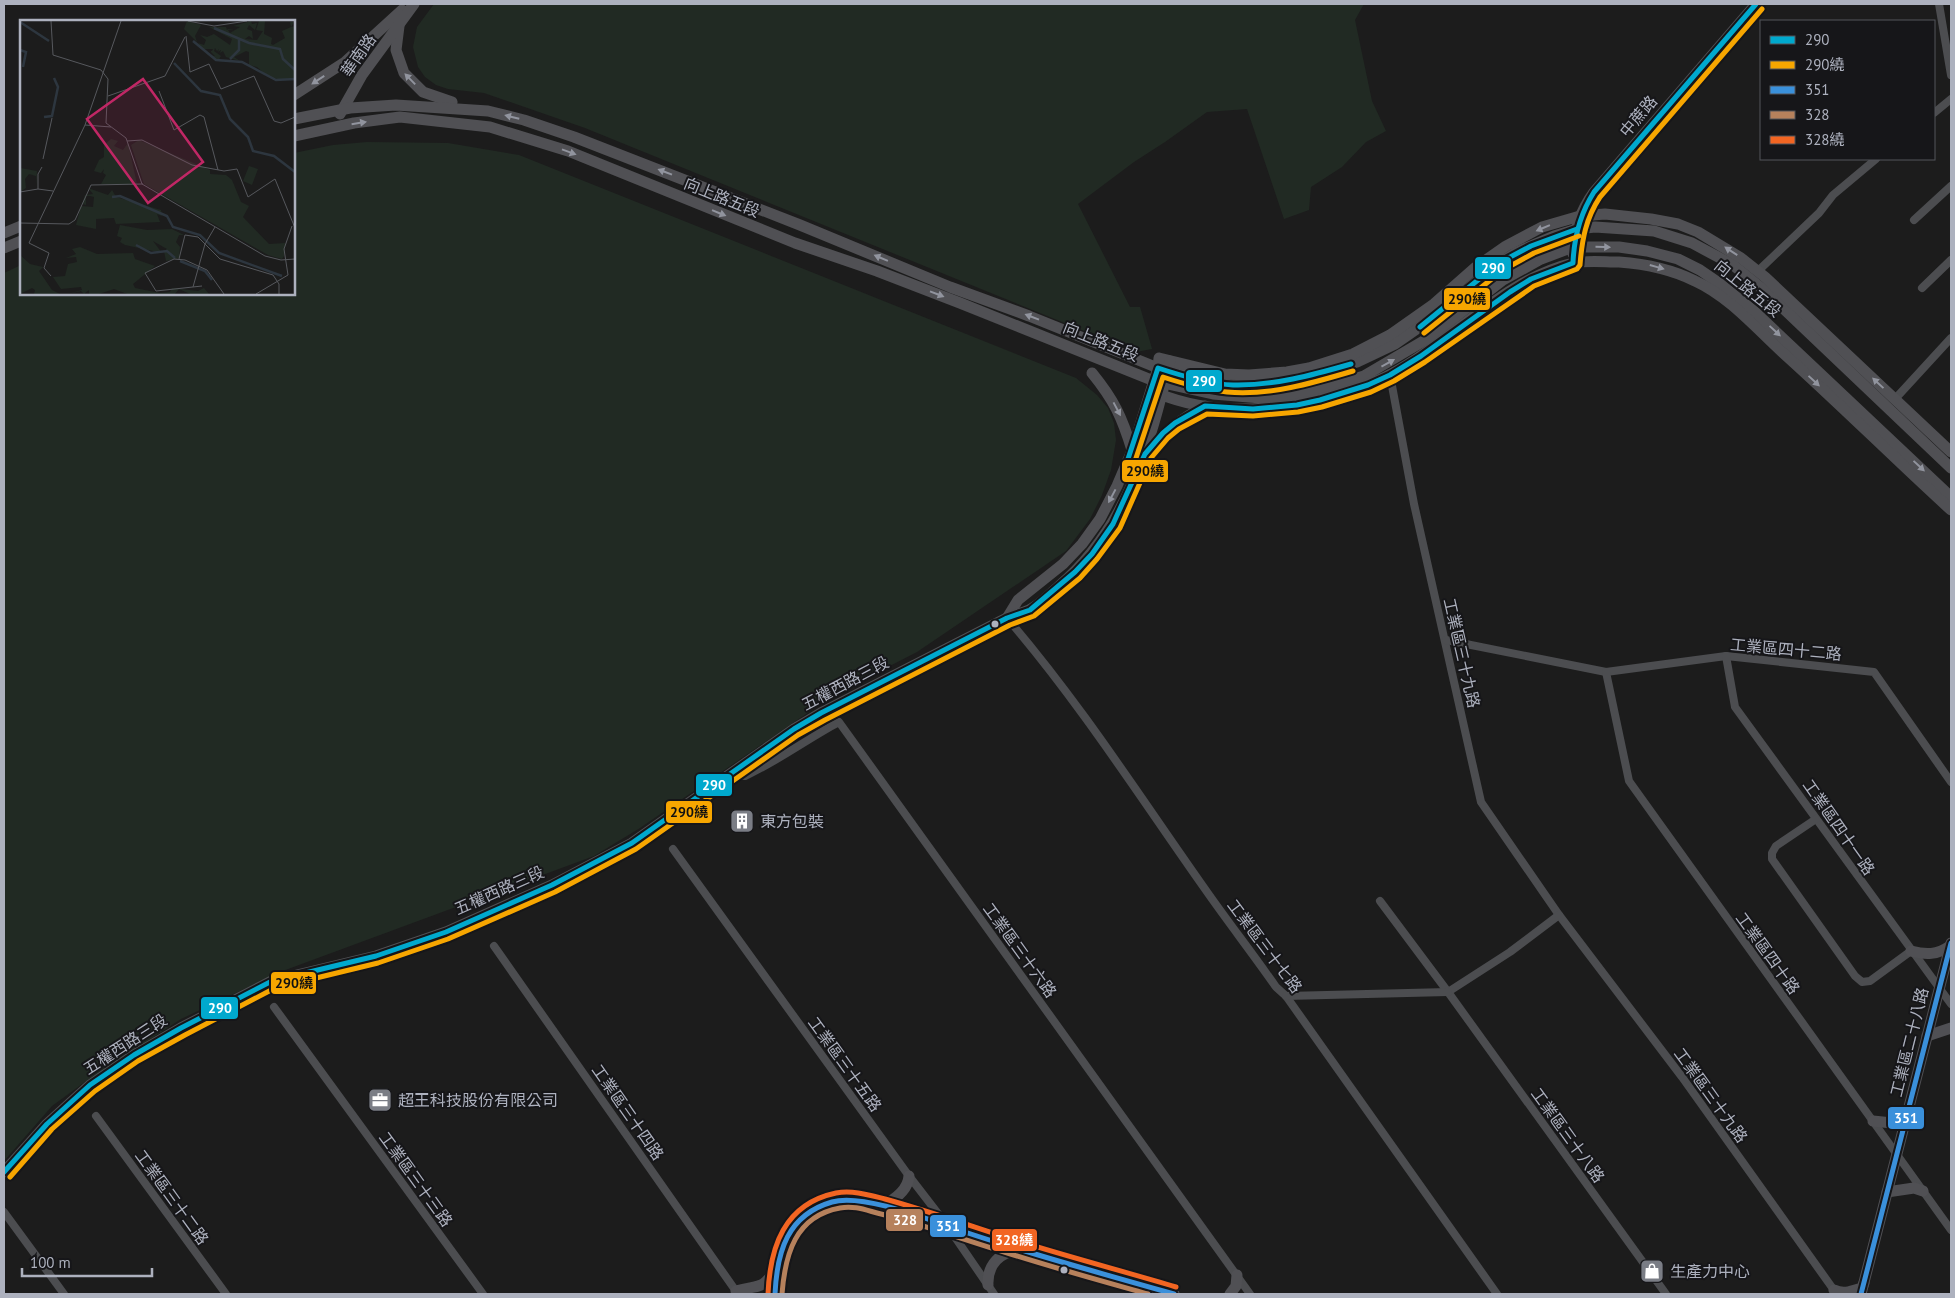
<svg xmlns="http://www.w3.org/2000/svg" width="1955" height="1298" viewBox="0 0 1955 1298" font-family="'PT Sans','Noto Sans TC',sans-serif">
  <rect width="100%" height="100%" fill="#1c1c1c"/>
  <!-- green -->
  <g fill="#212a23">
    <path d="M434,4H1364L1355,20L1372,101L1386,131L1366,142L1342,167L1311,187L1309,210L1284,219L1247,109L1207,112L1165,142L1134,162L1078,204L1130,307H1140L1152,349L1136,352L585,128L484,93L448,89L436,85L425,77L418,67L413,47L417,27Z"/>
    <path d="M367,142L448,143L519,155L1076,378L1097,395L1108,408L1114,423L1116,440L1111,470L1102,495L1090,519L1066,551L917,652L835,694L640,828L594,856L280,972L181,1019L89,1079L52,1106L4,1161V273L21,265V294H294V153L333,145Z"/>
  </g>
  <g fill="none" stroke-linecap="round" stroke-linejoin="round">
    <!-- street -->
    <g stroke="#4c4d50" stroke-width="8">
      <path d="M1939,4L1951,75"/>
      <path d="M1934,113L1951,99"/>
      <path d="M1914,220L1951,186"/>
      <path d="M1758,271L1819,213L1833,195L1876,159"/>
      <path d="M1922,288L1951,260"/>
      <path d="M1390,375L1414,504L1481,802L1559,915"/>
      <path d="M1895,399L1951,338"/>
      <path d="M1007,618C1080,703 1140,797 1205,889C1228,922 1253,954 1276,987L1286,996L1497,1294"/>
      <path d="M1446,640L1606,672L1726,656L1874,672L1951,782"/>
      <path d="M1726,656L1735,707L1951,1004"/>
      <path d="M1606,672L1629,781L1951,1230"/>
      <path d="M732,773L745,776C778,761 807,739 839,722L1250,1294"/>
      <path d="M1816,819L1776,846L1772,853V859L1855,976L1862,982L1870,981L1911,951"/>
      <path d="M673,849L909,1176L946,1224L994,1294"/>
      <path d="M1380,901L1448,992L1666,1294"/>
      <path d="M494,946L738,1294"/>
      <path d="M1448,992L1510,952L1559,915L1682,1077L1836,1293"/>
      <path d="M1286,996L1448,992"/>
      <path d="M274,1007L483,1294"/>
      <path d="M96,1116L226,1294"/>
      <path d="M4,1212L64,1294"/>
    </g>
    <!-- secondary -->
    <g stroke="#505054" stroke-width="11">
      <path d="M399,26L396,50L404,73L423,92L452,102"/>
      <path d="M294,95L345,62L402,10"/>
      <path d="M340,114L362,75L414,4"/>
      <path d="M294,119L350,108L396,105L488,111L524,120L574,137L800,225L950,287L1029,316L1158,368L1231,385L1272,383L1311,376L1357,362L1395,344L1444,310L1489,270L1517,252L1554,236L1577,229L1595,227L1654,231L1692,243L1733,265L1765,291L1951,468"/>
      <path d="M294,136L354,123L400,117L490,127L568,151L795,243L877,271L960,303L1154,381L1213,394L1261,398L1294,396L1364,376L1427,339L1503,280L1541,259L1573,247H1619L1647,251L1678,259L1700,270L1719,283L1755,312L1951,497"/>
      <path d="M4,233L21,226"/>
      <path d="M4,248L21,241"/>
      <path d="M1573,254C1573,232 1581,210 1594,192L1756,4"/>
      <path d="M1092,373C1114,400 1122,417 1132,450"/>
      <path d="M1157,393C1217,418 1287,411 1348,391C1362,386 1378,382 1391,374C1452,342 1504,279 1573,263C1587,260 1604,262 1619,262C1646,264 1671,269 1695,281C1728,296 1755,327 1781,351C1839,403 1894,458 1951,510"/>
      <path d="M1148,451C1166,430 1181,419 1205,406"/>
      <path d="M1007,618L1018,600L1063,564L1082,544L1100,519L1117,486L1132,451L1158,368L1159,358L1225,374L1249,375L1287,372L1309,368L1353,354L1390,335L1434,304L1476,267L1506,246L1542,227L1580,216L1605,214L1651,219L1678,224L1698,232L1741,258L1765,277L1951,452"/>
      <path d="M1911,951C1926,955 1937,955 1950,946"/>
      <path d="M1927,1036L1951,1028"/>
      <path d="M1873,1121L1892,1123L1905,1121L1907,1117"/>
      <path d="M4,1172L47,1124L90,1085L134,1055L181,1028L272,981L376,956L446,932L552,885L632,843L794,729L821,713L1007,618C1014,615 1022,613 1029,610C1040,605 1050,594 1059,586C1127,528 1150,445 1170,361"/>
      <path d="M1887,1192L1914,1188L1923,1191"/>
      <path d="M882,1206C894,1200 908,1190 909,1176"/>
      <path d="M988,1285C987,1265 1000,1251 1020,1250"/>
      <path d="M1834,1290C1844,1295 1852,1291 1862,1288L1864,1283"/>
      <path d="M736,1291C758,1284 761,1292 776,1269"/>
      <path d="M775,1294C776,1254 787,1214 832,1202C853,1196 864,1202 884,1207C916,1214 946,1226 978,1236C1042,1257 1108,1275 1174,1294"/>
      <path d="M1230,1294L1236,1286L1237,1275"/>
      <path d="M1861,1294L1951,943"/>
    </g>
    <!-- bus-1 casing -->
    <g stroke="#161619" stroke-width="9">
      <g id="bus-1">
        <path d="M1420,327L1499,263L1531,246L1577,229"/>
        <path d="M1126,465L1158,368C1182,376 1208,384 1233,385C1273,386 1313,375 1351,364"/>
        <path d="M4,1172L47,1124L90,1085L134,1055L181,1028L272,981L376,956L446,932L552,885L632,843L794,729L821,713L1007,618L1030,610L1075,572L1092,554L1113,524L1145,454L1163,433L1175,423L1205,406L1253,409L1297,405L1320,400L1368,385L1390,375L1421,356L1510,292L1531,279L1573,263C1574,237 1580,214 1594,192L1756,4"/>
      </g>
    </g>
    <!-- bus-2 casing -->
    <g stroke="#161619" stroke-width="9">
      <g id="bus-2">
        <path d="M1424,333L1503,270L1534,253L1579,236"/>
        <path d="M1133,467L1163,377C1184,384 1205,390 1227,392C1269,396 1313,383 1353,371"/>
        <path d="M10,1177L52,1129L95,1091L138,1061L185,1035L275,988L378,963L448,939L555,892L636,849L798,735L825,720L1010,625L1034,616L1080,578L1097,559L1120,528L1151,458L1168,438L1179,429L1207,414L1253,416L1298,412L1322,407L1371,392L1394,381L1425,362L1534,286L1577,269L1580,265C1582,239 1586,218 1600,197L1762,9"/>
      </g>
    </g>
    <!-- bus-3 casing -->
    <g stroke="#161619" stroke-width="9">
      <g id="bus-3">
        <path d="M775,1294C777,1252 787,1215 832,1202C861,1193 927,1219 956,1229C979,1237 1002,1244 1025,1251C1074,1266 1124,1280 1174,1294"/>
        <path d="M1861,1294L1951,943"/>
      </g>
    </g>
    <!-- bus-4 casing -->
    <g stroke="#161619" stroke-width="9">
      <path id="bus-4" d="M782,1294C785,1255 795,1216 840,1208C855,1205 868,1211 881,1214C921,1224 959,1238 998,1250C1047,1266 1098,1280 1148,1294"/>
    </g>
    <!-- bus-5 casing -->
    <g stroke="#161619" stroke-width="9">
      <path id="bus-5" d="M768,1294C770,1247 784,1204 836,1193C853,1190 869,1195 885,1199C925,1210 965,1224 1005,1237C1061,1255 1119,1270 1176,1287"/>
    </g>
    <!-- bus-1 -->
    <use href="#bus-1" stroke="#00a9ce" stroke-width="5"/>
    <!-- bus-2 -->
    <use href="#bus-2" stroke="#f7a600" stroke-width="5"/>
    <!-- bus-3 -->
    <use href="#bus-3" stroke="#3a90db" stroke-width="5"/>
    <!-- bus-4 -->
    <use href="#bus-4" stroke="#b6815c" stroke-width="5"/>
    <!-- bus-5 -->
    <use href="#bus-5" stroke="#f26522" stroke-width="5"/>
  </g>
  <!-- one-way arrows -->
  <defs><path id="oneway-solid" d="M-6-.8H1V-3.2L6.5 0L1 3.2V.8H-6Z" transform="scale(1.25)"/></defs>
  <g fill="#91949e">
    <use href="#oneway-solid" transform="translate(410 79) rotate(-134)"/>
    <use href="#oneway-solid" transform="translate(318 80) rotate(147)"/>
    <use href="#oneway-solid" transform="translate(512 117) rotate(-166)"/>
    <use href="#oneway-solid" transform="translate(359 123) rotate(-9)"/>
    <use href="#oneway-solid" transform="translate(569 152) rotate(20)"/>
    <use href="#oneway-solid" transform="translate(665 172) rotate(-159)"/>
    <use href="#oneway-solid" transform="translate(719 213) rotate(22)"/>
    <use href="#oneway-solid" transform="translate(1543 228) rotate(157)"/>
    <use href="#oneway-solid" transform="translate(1603 247) rotate(1)"/>
    <use href="#oneway-solid" transform="translate(1731 251) rotate(-147)"/>
    <use href="#oneway-solid" transform="translate(881 258) rotate(-157)"/>
    <use href="#oneway-solid" transform="translate(1657 267) rotate(16)"/>
    <use href="#oneway-solid" transform="translate(937 294) rotate(21)"/>
    <use href="#oneway-solid" transform="translate(1032 317) rotate(-159)"/>
    <use href="#oneway-solid" transform="translate(1775 331) rotate(43)"/>
    <use href="#oneway-solid" transform="translate(1388 363) rotate(-29)"/>
    <use href="#oneway-solid" transform="translate(1814 381) rotate(43)"/>
    <use href="#oneway-solid" transform="translate(1878 383) rotate(-137)"/>
    <use href="#oneway-solid" transform="translate(1117 409) rotate(62)"/>
    <use href="#oneway-solid" transform="translate(1919 466) rotate(43)"/>
    <use href="#oneway-solid" transform="translate(1112 496) rotate(118)"/>
  </g>
  <!-- icons -->
  <defs>
    <g id="building-square" transform="scale(1.25)"><rect x="-9" y="-9" width="18" height="18" rx="4" fill="#7a7d85" stroke="#161619"/><path d="M-4-6H4V6H1V3H-1V6H-4ZM-2.5-4.3h1.7v1.8h-1.7ZM.8-4.3h1.7v1.8H.8ZM-2.5-1h1.7V.8h-1.7ZM.8-1h1.7V.8H.8Z" fill="#fff"/></g>
    <g id="office-square" transform="scale(1.25)"><rect x="-9" y="-9" width="18" height="18" rx="4" fill="#7a7d85" stroke="#161619"/><path d="M-6-3h4V-5.5h4V-3h4V5H-6ZM-1-4.5V-3h2v-1.5ZM-6 0V1H6V0Z" fill="#fff"/></g>
    <g id="shop-square" transform="scale(1.25)"><rect x="-9" y="-9" width="18" height="18" rx="4" fill="#7a7d85" stroke="#161619"/><path d="M-5-2.5h2.3a2.7 3.5 0 0 1 5.4 0H5L5.5 6h-11ZM-1.5-2.5h3a1.5 2.3 0 0 0-3 0Z" fill="#fff"/></g>
  </defs>
  <g fill-rule="evenodd">
    <use href="#building-square" x="742" y="821"/>
    <use href="#office-square" x="380" y="1100"/>
    <use href="#shop-square" x="1652" y="1271"/>
  </g>
  <!-- markers -->
  <g fill="#adb1be" stroke="#161619" stroke-width="2">
    <circle cx="995" cy="624" r="4.5"/>
    <circle cx="1064" cy="1270" r="4.5"/>
  </g>
  <g text-anchor="middle" stroke-width="4" stroke-linejoin="round" paint-order="stroke">
    <!-- street labels -->
    <g font-size="16" fill="#adb1be" stroke="#161619">
      <text transform="translate(358 55) rotate(-55)" y="6">華南路</text>
      <text transform="translate(1638 116) rotate(-50)" y="6">中蔗路</text>
      <text transform="translate(722 197) rotate(22)" y="6">向上路五段</text>
      <text transform="translate(1748 288) rotate(39)" y="6">向上路五段</text>
      <text transform="translate(1101 341) rotate(22)" y="6">向上路五段</text>
      <text transform="translate(1786 649) rotate(5)" y="6">工業區四十二路</text>
      <text transform="translate(1462 653) rotate(77)" y="6">工業區三十九路</text>
      <text transform="translate(845 683) rotate(-28)" y="6">五權西路三段</text>
      <text transform="translate(1839 827) rotate(55)" y="6">工業區四十一路</text>
      <text transform="translate(499 890) rotate(-24)" y="6">五權西路三段</text>
      <text transform="translate(1265 946) rotate(53)" y="6">工業區三十七路</text>
      <text transform="translate(1020 950) rotate(54)" y="6">工業區三十六路</text>
      <text transform="translate(1768 953) rotate(54)" y="6">工業區四十路</text>
      <text transform="translate(1909 1042) rotate(-76)" y="6">工業區二十八路</text>
      <text transform="translate(125 1044) rotate(-33)" y="6">五權西路三段</text>
      <text transform="translate(845 1064) rotate(54)" y="6">工業區三十五路</text>
      <text transform="translate(1711 1095) rotate(54)" y="6">工業區三十九路</text>
      <text transform="translate(628 1112) rotate(55)" y="6">工業區三十四路</text>
      <text transform="translate(1568 1135) rotate(54)" y="6">工業區三十八路</text>
      <text transform="translate(416 1179) rotate(54)" y="6">工業區三十三路</text>
      <text transform="translate(172 1197) rotate(54)" y="6">工業區三十二路</text>
    </g>
    <!-- poi labels -->
    <g font-size="16" fill="#adb1be" stroke="#161619" text-anchor="start">
      <text x="760" y="827">東方包裝</text>
      <text x="398" y="1106">超王科技股份有限公司</text>
      <text x="1670" y="1277">生產力中心</text>
    </g>
  </g>
  <!-- overview -->
  <g transform="translate(20 20)">
    <rect width="275" height="275" fill="#1c1c1c"/>
    <path d="M167,1L181,5L175,16L177,22L164,9ZM231,1L232,4L237,3L235,10L229,5L227,9L232,11L233,19L229,16L225,19L237,20L243,11L236,10L239,1H245L244,14L252,18L251,24L253,25L265,18L262,11L271,7L270,2H274L271,7L275,6V58L261,60L247,56L237,47L229,45V32L226,31L214,37L220,41L206,37L203,31L200,33L201,30L198,32L199,29L197,31L195,28L194,31L201,36L198,41L189,35L195,36L191,32V31H192L193,29H183L178,23L184,25L186,20L180,15L187,17L194,14L210,25L212,19L189,7H206L207,10L208,9L214,10H208L210,13L220,7L213,6ZM91,119L98,121L94,126L103,130L108,123L117,164H81L86,155L83,153L84,149L81,153L74,151L79,140L84,137V125ZM119,120L190,150V154L206,155L212,160L221,182L229,186L223,197L249,224L265,223L264,236L262,239L248,235L124,164L111,125ZM229,146L238,149L232,165L223,161ZM0,148L17,151L16,167V156L9,154L5,159L6,168L0,172ZM68,168L88,175L92,170L96,177L141,190L142,196L137,194L140,202L96,204L94,198L76,199V209L56,205L61,186L73,187L74,177L70,176H66V185L62,184L65,175L73,174ZM100,205L127,210L152,209L164,215H159L156,222L160,227L159,238L146,241L144,231L147,229L133,221L142,233L105,225L100,222L102,218L97,216ZM60,227L77,234L113,233L115,239L135,246L113,264L115,268L140,273L150,272L152,268L178,271L184,268L189,274H170L159,269L155,274H107L94,269L79,274H69V270L64,274L61,271L48,274L62,270L61,267L41,269L33,257L45,256L48,244L57,242L56,237L46,238L56,234L52,229ZM0,235L10,244L23,247L19,251L32,270L40,274H14L15,270L12,268L0,274Z" fill="#212a23"/>
    <path fill="none" stroke="#2d363f" stroke-width="2.5" d="M0,2L29,21M194,8L229,23L260,29L263,39L275,50M173,21L196,40L222,42L256,60L275,59M0,30L6,32L3,47M210,39L219,30V20M154,43L181,71L200,75L210,99L228,117L233,131L254,136L275,152M24,97L32,96L38,67L34,58M92,177L100,176L147,196L153,207L180,215L199,233L262,256M116,225L131,233L147,231L155,238M160,241L185,251L192,260"/>
    <path fill="none" stroke="#56585d" stroke-width="1" d="M31,1L33,35L81,50L88,59L86,103L106,118L122,164L245,236L261,240L275,239M168,1L194,6L227,1M166,16L170,52L189,44L201,69L234,56L254,101L261,103L275,97M139,71L154,110L180,95L184,97L198,150M88,76L145,56L165,17M65,105L91,107M107,121L122,120L172,145L204,151L217,149L228,177L255,159L275,208M23,139L32,98M18,169V154L22,147M0,172L18,169L33,171M0,203L49,204L55,200L71,165L123,164M159,239L165,215L178,217L200,239L253,255L259,264V274M31,256L24,248L29,233L9,223L65,105L101,1M182,266L136,271L125,253L154,239L165,240L187,250L204,274M173,267L185,224L195,207M236,274L268,255L264,229L272,206"/>
    <path fill="#c02765" fill-opacity="0.15" stroke="#c02765" stroke-width="2.5" d="M123,59L183,142L128,183L67,99Z"/>
    <rect width="275" height="275" fill="none" stroke="#adb1be" stroke-width="2.5"/>
  </g>
  <g stroke="#161619" stroke-width="2">
    <rect x="1474" y="256" width="38" height="24" rx="5" fill="#00a9ce"/>
    <rect x="1443" y="287" width="48" height="24" rx="5" fill="#f7a600"/>
    <rect x="1185" y="369" width="38" height="24" rx="5" fill="#00a9ce"/>
    <rect x="1121" y="459" width="48" height="24" rx="5" fill="#f7a600"/>
    <rect x="695" y="773" width="38" height="24" rx="5" fill="#00a9ce"/>
    <rect x="665" y="800" width="48" height="24" rx="5" fill="#f7a600"/>
    <rect x="270" y="971" width="47" height="24" rx="5" fill="#f7a600"/>
    <rect x="200" y="996" width="39" height="24" rx="5" fill="#00a9ce"/>
    <rect x="1887" y="1106" width="38" height="24" rx="5" fill="#3a90db"/>
    <rect x="885" y="1208" width="39" height="24" rx="5" fill="#b6815c"/>
    <rect x="929" y="1214" width="38" height="24" rx="5" fill="#3a90db"/>
    <rect x="991" y="1228" width="47" height="24" rx="5" fill="#f26522"/>
  </g>
  <g font-size="14" text-anchor="middle" font-weight="bold" fill="#fff">
    <text x="1493" y="273">290</text>
    <text x="1204" y="386">290</text>
    <text x="714" y="790">290</text>
    <text x="220" y="1013">290</text>
    <text x="1906" y="1123">351</text>
    <text x="905" y="1225">328</text>
    <text x="948" y="1231">351</text>
    <text x="1014" y="1245">328繞</text>
  </g>
  <g font-size="14" text-anchor="middle" font-weight="bold" fill="#111">
    <text x="1467" y="304">290繞</text>
    <text x="1145" y="476">290繞</text>
    <text x="689" y="817">290繞</text>
    <text x="294" y="988">290繞</text>
  </g>
  <!-- border -->
  <rect width="1955" height="1298" fill="none" stroke="#adb1be" stroke-width="10"/>
  <!-- legend -->
  <rect x="1760" y="20" width="175" height="140" fill="#161619" stroke="#52545b"/>
  <rect x="1770" y="36" width="25" height="8" fill="#00a9ce" stroke="#52545b"/>
  <text x="1805" y="45" font-size="15" fill="#adb1be">290</text>
  <rect x="1770" y="61" width="25" height="8" fill="#f7a600" stroke="#52545b"/>
  <text x="1805" y="70" font-size="15" fill="#adb1be">290繞</text>
  <rect x="1770" y="86" width="25" height="8" fill="#3a90db" stroke="#52545b"/>
  <text x="1805" y="95" font-size="15" fill="#adb1be">351</text>
  <rect x="1770" y="111" width="25" height="8" fill="#b6815c" stroke="#52545b"/>
  <text x="1805" y="120" font-size="15" fill="#adb1be">328</text>
  <rect x="1770" y="136" width="25" height="8" fill="#f26522" stroke="#52545b"/>
  <text x="1805" y="145" font-size="15" fill="#adb1be">328繞</text>
  <!-- scale -->
  <path d="M22 1268v8h130v-8" fill="none" stroke="#adb1be" stroke-width="2.5"/>
  <text x="30" y="1268" font-size="15" fill="#adb1be" stroke="#161619" stroke-width="4" paint-order="stroke">100 m</text>
</svg>
